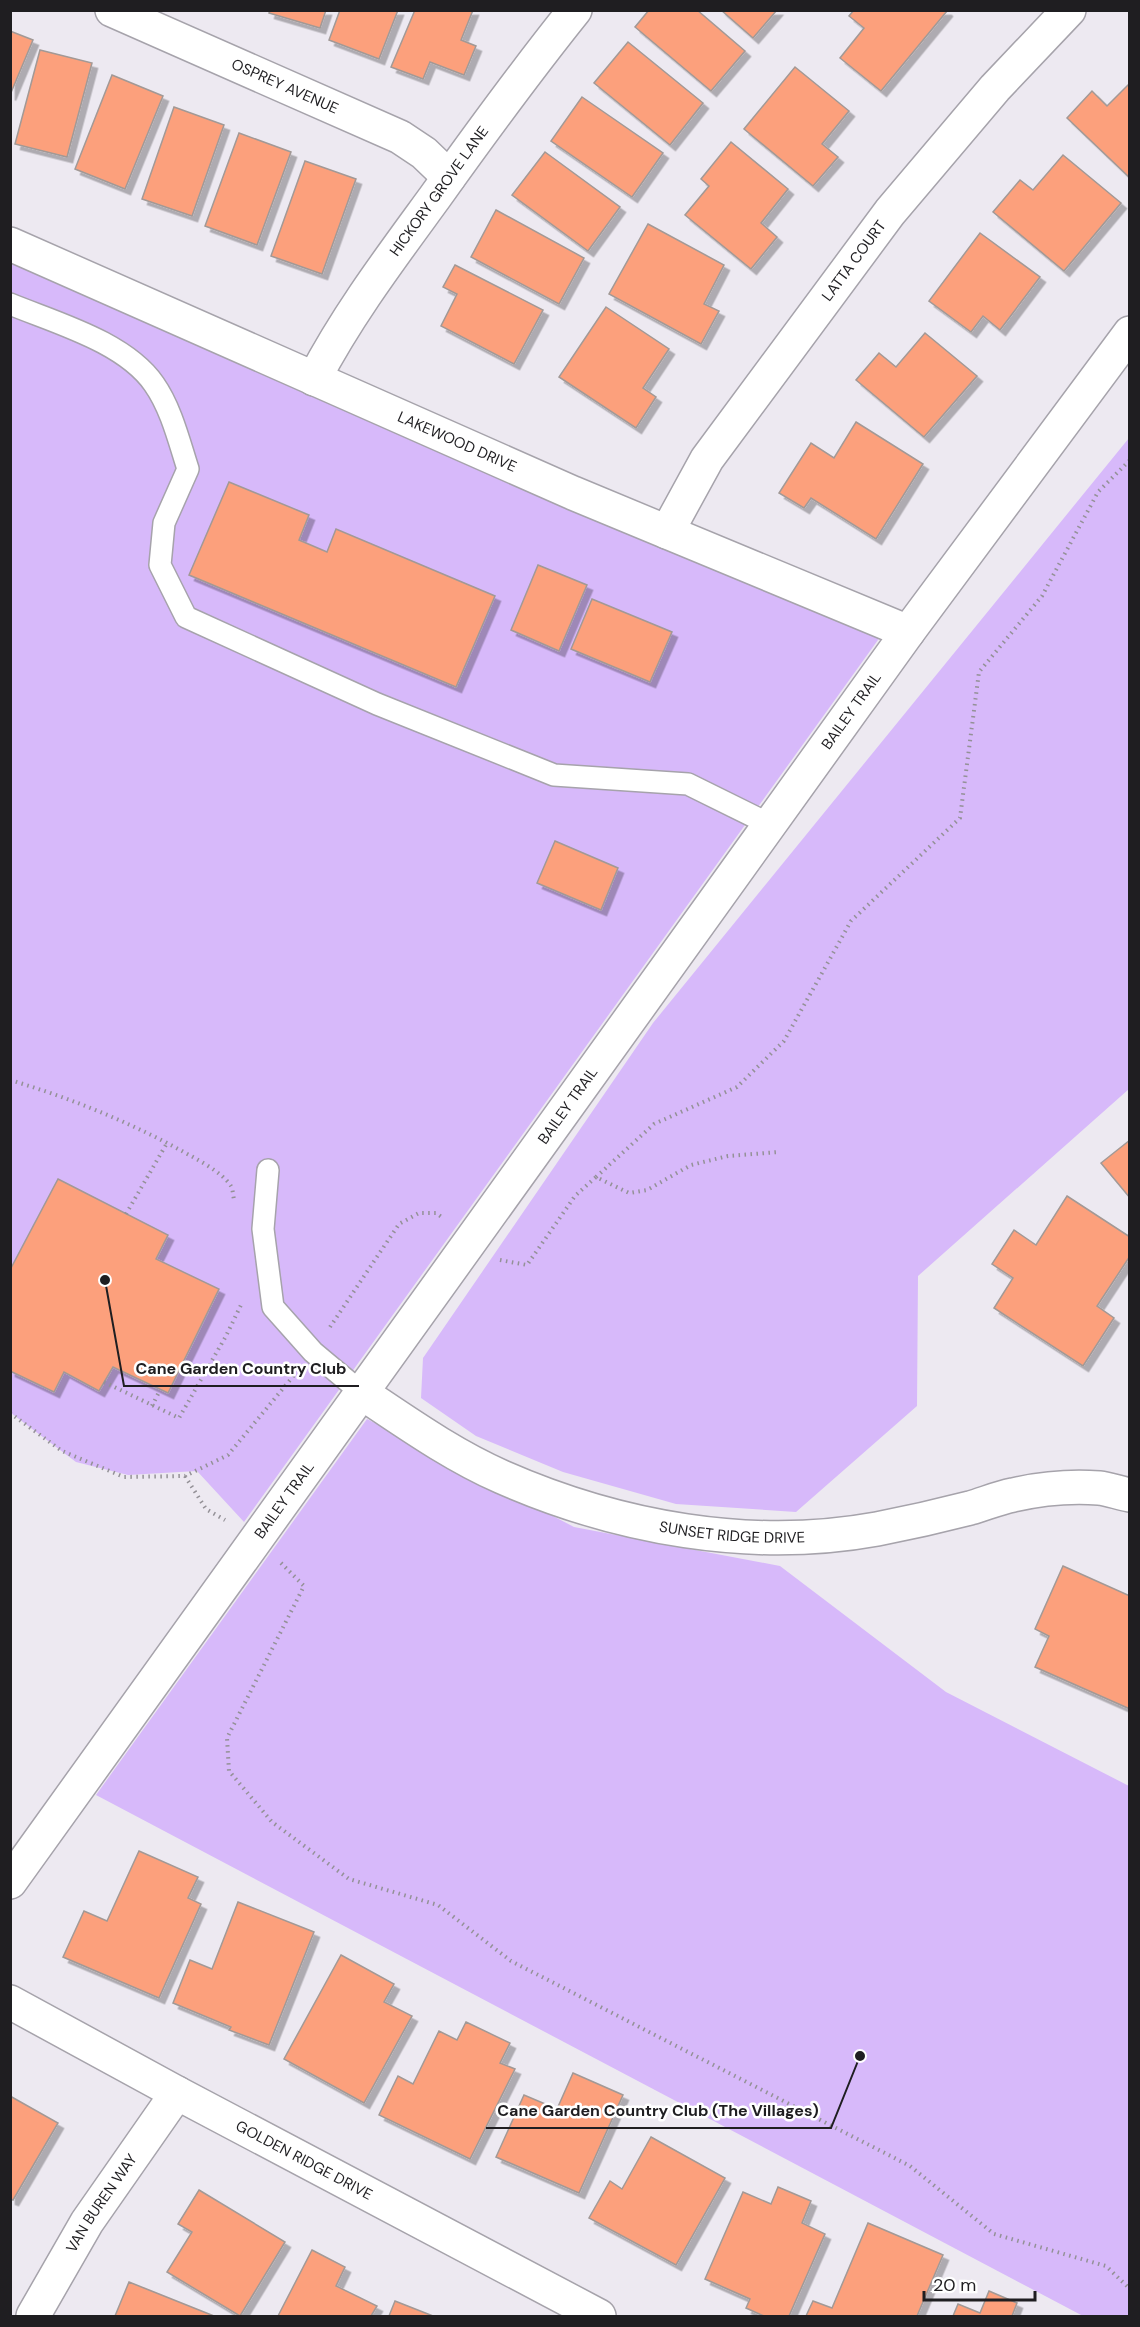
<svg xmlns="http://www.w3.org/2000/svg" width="1140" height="2327" viewBox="0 0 1140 2327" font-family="'DM Sans',sans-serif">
  <defs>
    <filter id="shadow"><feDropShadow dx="5.5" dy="5.5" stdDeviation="0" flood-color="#0004"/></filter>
  </defs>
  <rect width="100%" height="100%" fill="#ede9f1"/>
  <!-- green -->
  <g fill="#d7b9fa">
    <path d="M10,241L888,626L244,1522L197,1471L128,1475L76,1462L11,1413Z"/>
    <path d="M1129,438V1089L918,1276L917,1406L796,1512L676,1504L563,1472L476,1436L421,1398L423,1358L653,1023Z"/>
    <path d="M367,1419L574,1527L780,1566L946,1692L1129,1786V2316H1083L96,1795Z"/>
  </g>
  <!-- building -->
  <g fill="#fca07c" stroke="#a29996" stroke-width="1.5" filter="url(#shadow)">
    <path d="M270,10H326L320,28L269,13Z"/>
    <path d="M340,10H398L379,59L329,40Z"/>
    <path d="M415,10H473L461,40L476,46L464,75L430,62L423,79L391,67Z"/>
    <path d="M649,10H697L745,51L711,91L635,27Z"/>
    <path d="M721,10H777L753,38Z"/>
    <path d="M854,10H946L947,11L881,91L840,58L864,28L849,16Z"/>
    <path d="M10,31L33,40L10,95Z"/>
    <path d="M628,42L703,103L670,145L594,83Z"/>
    <path d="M40,50L92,63L67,157L15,144Z"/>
    <path d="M795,67L849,111L822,144L838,157L813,186L744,129Z"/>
    <path d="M112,75L163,96L125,189L75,169Z"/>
    <path d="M1130,83V178L1067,118L1092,91L1107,106Z"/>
    <path d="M582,97L663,153L632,197L551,141Z"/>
    <path d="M174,107L224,125L192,216L142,199Z"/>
    <path d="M239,133L291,152L257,245L205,226Z"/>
    <path d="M731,142L788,189L761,223L777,237L751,269L685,215L709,186L701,179Z"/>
    <path d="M545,152L620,207L588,251L512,195Z"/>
    <path d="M1063,155L1121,203L1064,271L993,212L1020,180L1033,190Z"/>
    <path d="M305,161L356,179L322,274L271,256Z"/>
    <path d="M496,210L584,258L559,304L471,257Z"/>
    <path d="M648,224L724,265L704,304L719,311L701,344L609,294Z"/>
    <path d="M980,233L1040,277L1000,330L983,316L971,332L929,301Z"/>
    <path d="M455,265L543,310L514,364L441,326L457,294L443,287Z"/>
    <path d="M606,307L669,349L643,388L656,397L636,428L559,377Z"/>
    <path d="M925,333L977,376L924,437L856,380L879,353L896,367Z"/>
    <path d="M856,422L923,464L876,539L811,498L804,508L779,493L811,443L834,458Z"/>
    <path d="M229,482L309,515L299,540L327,552L336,529L495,596L456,687L189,575Z"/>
    <path d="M538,565L587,585L559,651L511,630Z"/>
    <path d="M592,599L672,632L650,682L571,649Z"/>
    <path d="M555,841L618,868L601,910L537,883Z"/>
    <path d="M1130,1140V1198L1101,1163Z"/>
    <path d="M58,1179L168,1235L156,1259L219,1289L168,1393L113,1367L99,1391L64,1372L54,1392L10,1371V1270Z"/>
    <path d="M1067,1196L1130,1237V1256L1097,1306L1114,1318L1083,1366L994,1308L1013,1278L992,1264L1014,1230L1036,1245Z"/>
    <path d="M1063,1566L1130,1596V1709L1035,1667L1049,1636L1035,1629Z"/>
    <path d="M139,1851L198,1877L188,1898L201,1904L159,1998L63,1957L84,1911L107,1921Z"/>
    <path d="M238,1902L314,1932L269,2045L229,2030L231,2027L173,2003L190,1960L212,1969Z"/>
    <path d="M341,1955L394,1984L384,2002L412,2016L364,2103L284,2059Z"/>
    <path d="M466,2022L510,2043L500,2063L515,2069L470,2159L379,2115L398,2076L413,2084L439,2031L457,2040Z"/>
    <path d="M573,2073L623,2095L579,2193L496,2157L524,2095L557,2109Z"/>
    <path d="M10,2096L58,2123L13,2200L10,2199Z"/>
    <path d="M651,2137L725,2178L676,2265L589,2218L610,2181L622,2189Z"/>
    <path d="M778,2187L811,2201L802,2223L825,2234L789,2316H764L746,2308L750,2299L705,2279L743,2192L771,2204Z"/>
    <path d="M199,2190L285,2242L240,2316L167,2272L192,2232L178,2224Z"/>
    <path d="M868,2223L943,2255L917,2316H806L813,2301L832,2308Z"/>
    <path d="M312,2250L345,2267L336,2286L377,2306L371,2316H278Z"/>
    <path d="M129,2282L214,2316H115Z"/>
    <path d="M989,2291L1017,2303L1012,2316H953L958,2304L980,2313Z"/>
    <path d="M395,2301L433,2316H389Z"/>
  </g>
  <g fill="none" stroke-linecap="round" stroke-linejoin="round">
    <!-- lane casing -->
    <g stroke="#a6a3ab" stroke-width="24">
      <g id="lane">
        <path d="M10,304C56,323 125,342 154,384C171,408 179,441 188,469L164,523L160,565L186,617L377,704L554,775L688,784L771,825"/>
        <path d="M268,1170L263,1229L273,1307L313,1352L362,1393"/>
      </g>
    </g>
    <!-- street casing -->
    <g stroke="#a6a3ab" stroke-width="36">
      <g id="street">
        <path id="s1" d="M112,10L400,137L424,153L449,177"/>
        <path id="s2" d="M10,244L573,493L908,632"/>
        <path id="s3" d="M314,379C348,314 392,256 435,197C480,134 526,71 575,10"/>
        <path id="s4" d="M667,532L707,459L890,212L995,88L1069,10"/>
        <path id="s5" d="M362,1393C407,1423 452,1455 502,1477C618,1528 751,1552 877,1529C908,1523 939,1516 970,1508C984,1504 998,1498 1013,1495C1039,1489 1072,1486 1099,1488C1109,1489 1119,1493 1130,1495"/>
        <path id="s6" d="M10,2002L177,2093L599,2316"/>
        <path id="s7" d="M33,2316L87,2222L177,2093"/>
      </g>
    </g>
    <!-- secondary casing -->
    <g stroke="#a6a3ab" stroke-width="36">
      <g id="secondary">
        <path id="s8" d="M10,1882L908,632L1130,333"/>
      </g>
    </g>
    <!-- path -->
    <g stroke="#949197" stroke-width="4" stroke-dasharray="1.5 4.5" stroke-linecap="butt">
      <path d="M10,1080C70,1098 127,1121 182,1151C196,1159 221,1171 231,1186C233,1189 233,1196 234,1199"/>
      <path d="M596,1177L654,1124L737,1087L784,1041L851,921L960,818L979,672L1042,596L1098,492L1130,460"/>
      <path d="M126,1214L167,1143"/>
      <path d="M500,1260L527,1265L575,1196L596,1177L629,1193L647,1190L691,1165L728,1156L779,1152"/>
      <path d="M330,1327L399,1224L419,1213H436L443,1218"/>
      <path d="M104,1382L179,1418L226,1336L241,1305"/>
      <path d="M152,1406L160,1390"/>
      <path d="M10,1413L62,1451L124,1477L185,1476L228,1455L295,1374"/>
      <path d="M185,1476L206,1509L225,1520"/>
      <path d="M281,1563L304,1586L227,1738L229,1771L272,1822L349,1879L438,1905L511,1961L910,2166L994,2234L1106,2266L1130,2289"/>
    </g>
    <!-- lane -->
    <use href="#lane" stroke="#fff" stroke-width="21"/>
    <!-- street -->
    <use href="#street" stroke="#fff" stroke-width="33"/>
    <!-- secondary -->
    <use href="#secondary" stroke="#fff" stroke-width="33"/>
  </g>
  <g text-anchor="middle" stroke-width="5" stroke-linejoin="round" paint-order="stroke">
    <!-- street labels -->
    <g font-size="15" fill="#1f1e21" stroke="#fff">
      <text dy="5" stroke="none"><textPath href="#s1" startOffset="189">OSPREY AVENUE</textPath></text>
      <text dy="5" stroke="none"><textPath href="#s3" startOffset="226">HICKORY GROVE LANE</textPath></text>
      <text dy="5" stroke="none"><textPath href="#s4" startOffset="330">LATTA COURT</textPath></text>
      <text dy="5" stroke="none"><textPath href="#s2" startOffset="489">LAKEWOOD DRIVE</textPath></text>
      <text dy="5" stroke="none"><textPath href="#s8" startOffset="1442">BAILEY TRAIL</textPath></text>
      <text dy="5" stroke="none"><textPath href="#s8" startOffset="956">BAILEY TRAIL</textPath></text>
      <text dy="5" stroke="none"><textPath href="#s8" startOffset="470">BAILEY TRAIL</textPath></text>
      <text dy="5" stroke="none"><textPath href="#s5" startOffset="402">SUNSET RIDGE DRIVE</textPath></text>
      <text dy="5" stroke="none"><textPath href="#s6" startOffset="334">GOLDEN RIDGE DRIVE</textPath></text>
      <text dy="5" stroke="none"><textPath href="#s7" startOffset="132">VAN BUREN WAY</textPath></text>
    </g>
  </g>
  <!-- callouts -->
  <path fill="none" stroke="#1f1e21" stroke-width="2" d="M105 1280L124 1386H359M860 2056L831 2128H486"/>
  <g fill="#1f1e21" stroke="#fff" stroke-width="2">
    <circle cx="105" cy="1280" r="6"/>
    <circle cx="860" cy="2056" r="6"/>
  </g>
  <g font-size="16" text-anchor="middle" font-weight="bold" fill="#1f1e21" stroke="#fff" stroke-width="5" stroke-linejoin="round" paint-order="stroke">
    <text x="241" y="1374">Cane Garden Country Club</text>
    <text x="658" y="2116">Cane Garden Country Club (The Villages)</text>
  </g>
  <!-- border -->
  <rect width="1140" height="2327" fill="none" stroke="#1f1e21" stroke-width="24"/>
  <!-- scale -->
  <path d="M924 2291v9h111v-9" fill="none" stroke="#1f1e21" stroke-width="3"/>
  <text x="933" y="2291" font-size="18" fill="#1f1e21" stroke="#ffffff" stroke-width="4.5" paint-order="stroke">20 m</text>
</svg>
